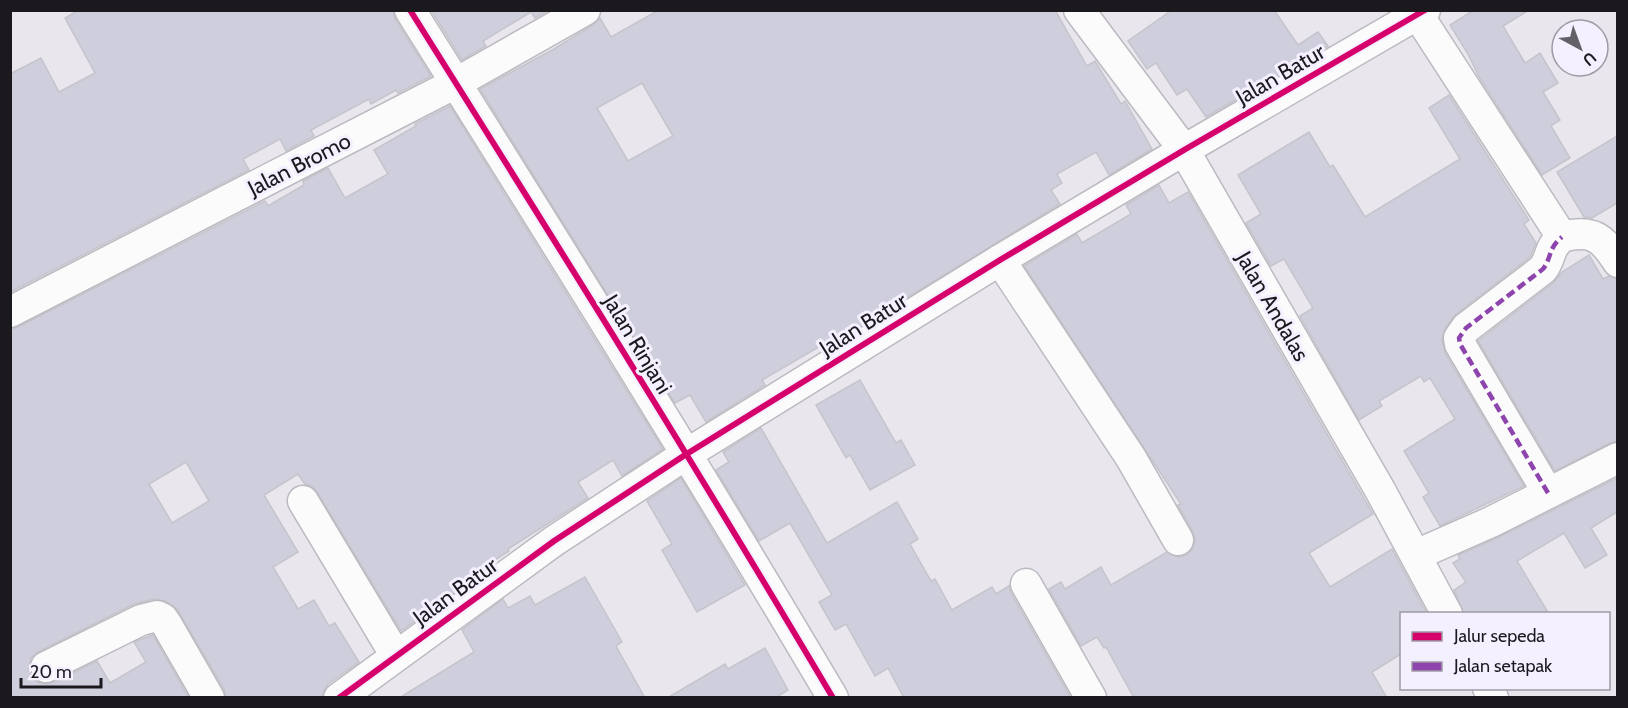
<svg xmlns="http://www.w3.org/2000/svg" width="1628" height="708" viewBox="0 0 1628 708" font-family="Cabin,sans-serif">
  <rect width="100%" height="100%" fill="#e9e6ee"/>
  <!-- building -->
  <g fill="#cfcedc" stroke="#c5c4cb" stroke-width="1.5" fill-rule="evenodd">
    <path d="M79,10H393L395,19L431,76L398,93L396,90L371,104L369,99L311,130L314,136L286,151L280,139L243,159L249,170L10,292V74L41,58L59,92L95,73L65,18Z"/>
    <path d="M431,10H549L535,18L531,12L483,41L486,46L462,60Z"/>
    <path d="M659,10H1055L1087,66L1095,61L1121,104L1125,101L1152,149L1109,175L1096,152L1057,174L1062,183L1051,190L1060,204L836,341L834,338L762,380L765,385L706,422L690,395L675,403L480,89L554,49L593,25L600,18L611,37ZM642,83L673,136L628,161L597,108Z"/>
    <path d="M1172,10H1274L1298,45L1318,32L1328,46L1206,117L1187,89L1177,95L1156,63L1147,69L1128,41Z"/>
    <path d="M1474,10H1529L1503,26L1525,63L1540,53L1558,83L1543,92L1560,120L1551,126L1570,158L1542,175L1479,77L1468,54L1450,25Z"/>
    <path d="M1449,95L1529,220L1524,224L1536,243L1530,257L1455,315L1445,328L1442,340L1445,353L1524,486L1440,526L1423,497L1429,493L1404,451L1455,419L1430,378L1424,382L1421,376L1379,401L1382,406L1359,420L1300,316L1313,308L1284,259L1271,266L1246,223L1261,214L1238,175L1309,132L1330,167L1333,165L1365,217L1460,159L1429,108Z"/>
    <path d="M450,106L663,449L622,476L613,460L578,482L588,498L508,549L509,551L484,567L486,570L401,631L317,492L312,486L305,484L298,474L264,495L298,552L273,567L298,609L314,600L329,626L335,623L359,662L328,684L324,691L322,698H226L224,689L177,609L165,601L154,599L134,604L38,652L31,658L29,666L30,674L37,682L45,684L54,682L97,661L110,683L146,662L134,642L153,635L189,698H10V329L18,327L265,201L268,206L304,185L303,181L328,168L345,198L388,174L374,150L416,126L415,124ZM186,462L209,501L172,523L149,484Z"/>
    <path d="M1617,136V203L1592,218L1584,217L1557,172Z"/>
    <path d="M1159,185L1169,203L1188,192L1373,514L1309,553L1330,587L1392,549L1427,614H1401V654L1372,672L1387,698H1134L1106,647L1104,648L1097,637L1081,646L1049,589L1061,582L1065,589L1101,567L1111,585L1167,552L1179,557L1187,555L1193,548L1195,541L1193,532L1178,505L1181,504L1024,266L1077,234L1082,243L1131,214L1126,205Z"/>
    <path d="M1589,255L1603,279L1609,276L1617,279V441L1610,443L1555,471L1478,341L1553,283L1562,272Z"/>
    <path d="M860,380L896,443L901,440L915,465L870,490L850,455L846,458L816,405Z"/>
    <path d="M761,428L827,543L897,502L918,539L910,544L931,581L935,579L952,610L992,587L996,594L1009,586L1011,593L1071,698H904L888,668L875,676L846,624L835,630L819,602L832,595L790,523L759,541L716,470L729,462L723,452Z"/>
    <path d="M681,478L745,585L697,612L662,550L672,544L647,501Z"/>
    <path d="M1617,478V512L1591,528L1607,555L1585,568L1564,533L1517,561L1549,614H1464L1454,590L1466,582L1453,563L1460,559L1458,555L1499,537Z"/>
    <path d="M585,577L622,642L616,646L645,698H399L474,652L462,630L503,599L508,608L530,596L535,605Z"/>
    <path d="M765,648L788,690L775,698H667L725,664L728,669Z"/>
  </g>
  <g fill="none" stroke-linecap="round" stroke-linejoin="round">
    <!-- street casing -->
    <g stroke="#bcbac0" stroke-width="33">
      <g id="street">
        <path d="M410,10C553,238 696,466 833,698"/>
        <path d="M1079,10L1184,150L1380,490L1447,614"/>
        <path d="M1418,15L1562,237C1592,229 1602,237 1618,262"/>
        <path d="M1000,260L1131,458L1178,540"/>
        <path d="M10,312L456,83L585,10"/>
        <path d="M1548,493L1460,344L1459,338L1466,328L1543,269C1552,257 1548,248 1562,237"/>
        <path d="M303,501L396,656"/>
        <path d="M1416,555L1491,522L1618,458"/>
        <path d="M1026,584L1091,698"/>
        <path d="M46,667L141,620L157,616L163,619L167,625L209,698"/>
        <path d="M1488,688L1493,698"/>
        <path d="M339,698L554,541L685,455L1000,260L1184,150L1425,10"/>
      </g>
    </g>
    <!-- street -->
    <use href="#street" stroke="#fcfbfc" stroke-width="30"/>
    <!-- quiet -->
    <path stroke="#8e44ad" stroke-width="4.5" stroke-dasharray="9 4.5" stroke-linecap="butt" d="M1548,493L1460,344L1459,338L1466,328L1543,269C1552,257 1548,248 1562,237"/>
    <!-- cycleway casing -->
    <g stroke="#f5f0ff" stroke-width="10">
      <g id="cycleway">
        <path d="M410,10C553,238 696,466 833,698"/>
        <path d="M339,698L554,541L685,455L1000,260L1184,150L1425,10"/>
      </g>
    </g>
    <!-- cycleway -->
    <use href="#cycleway" stroke="#d6006c" stroke-width="6"/>
  </g>
  <g text-anchor="middle" stroke-width="6" stroke-linejoin="round" paint-order="stroke">
    <!-- street labels -->
    <g font-size="22" fill="#1b191e" stroke="#f5f0ff">
      <text transform="translate(1280 74) rotate(-30)" y="8">Jalan Batur</text>
      <text transform="translate(299 164) rotate(-27)" y="8">Jalan Bromo</text>
      <text transform="translate(1273 306) rotate(60)" y="8">Jalan Andalas</text>
      <text transform="translate(863 324) rotate(-32)" y="8">Jalan Batur</text>
      <text transform="translate(638 344) rotate(59)" y="8">Jalan Rinjani</text>
      <text transform="translate(455 591) rotate(-36)" y="8">Jalan Batur</text>
    </g>
  </g>
  <!-- border -->
  <rect width="1628" height="708" fill="none" stroke="#1b191e" stroke-width="24"/>
  <!-- legend -->
  <rect x="1400" y="612" width="210" height="78" fill="#f5f0ff" stroke="#9e9aa5" stroke-width="1.5"/>
  <rect x="1412" y="632" width="30" height="9" fill="#d6006c" stroke="#9e9aa5" stroke-width="1.5"/>
  <text x="1454" y="642" font-size="18" fill="#1b191e">Jalur sepeda</text>
  <rect x="1412" y="662" width="30" height="9" fill="#8e44ad" stroke="#9e9aa5" stroke-width="1.5"/>
  <text x="1454" y="672" font-size="18" fill="#1b191e">Jalan setapak</text>
  <!-- north arrow -->
  <g transform="translate(1580 48) rotate(139)"><circle r="28" fill="#f5f0ff" stroke="#9e9aa5" stroke-width="1.5"/>
  <path d="M0-4.5L10 22L0 15L-10 22Z" fill="#636167"/>
  <text y="-9" font-size="16" font-weight="bold" text-anchor="middle" fill="#1b191e">U</text>
  </g>
  <!-- scale -->
  <path d="M21 678v9h80v-9" fill="none" stroke="#1b191e" stroke-width="3"/>
  <text x="30" y="678" font-size="18" fill="#1b191e" stroke="#f5f0ff" stroke-width="4.5" paint-order="stroke">20 m</text>
</svg>
